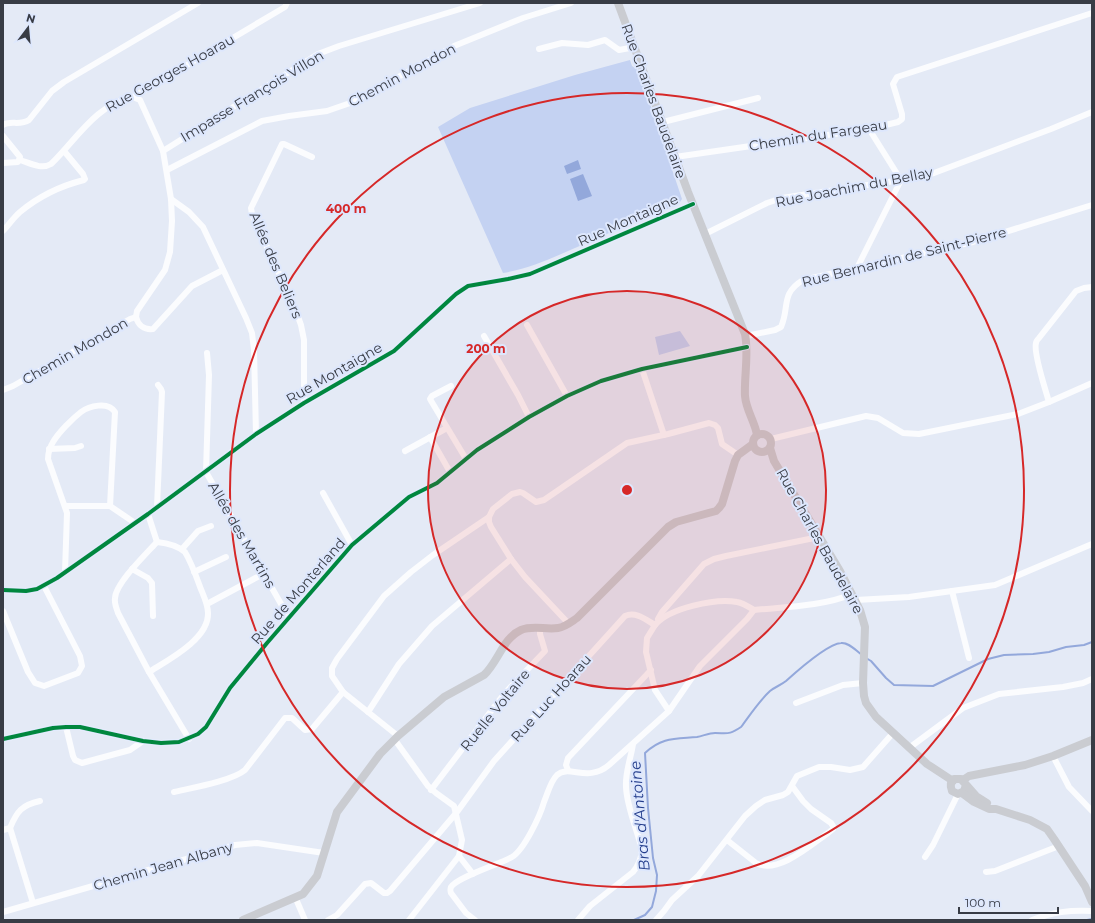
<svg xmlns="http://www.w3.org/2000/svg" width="1095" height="923" viewBox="0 0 1095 923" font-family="Montserrat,sans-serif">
  <rect width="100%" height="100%" fill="#e4eaf6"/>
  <!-- green -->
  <g fill="#c4d2f2">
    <path d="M630,60L632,66L639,71L682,199L680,202L674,206C646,218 617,229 589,242C560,254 534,268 503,273L438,127L470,108L575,75Z"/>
    <path d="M680,331L690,346L659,355L655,337Z"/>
  </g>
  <!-- water -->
  <g fill="#93a8db">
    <path d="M578,160L581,169L567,174L564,166Z"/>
    <path d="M583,174L592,196L578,201L570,179Z"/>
  </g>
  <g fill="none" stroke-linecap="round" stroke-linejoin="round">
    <!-- stream -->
    <g stroke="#93a8db" stroke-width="2">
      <path d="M866,658L871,661L886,678L894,685L933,686L988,659L1004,655L1033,654L1049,652L1066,647L1084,645L1092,642"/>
      <path d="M634,920L645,915L652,907L656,891L657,875L653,858L648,808L645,753C662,737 675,739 697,737C703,736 709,733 715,733C728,733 729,735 741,727C750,715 759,701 770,691C775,687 781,685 786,681C796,672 828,644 841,643C849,642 856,651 862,655"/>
      <path d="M1087,920L1092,919"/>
    </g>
    <!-- street -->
    <g stroke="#fbfcfe" stroke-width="6">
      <path d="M539,49L562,43L588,45L605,40L619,50L635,47"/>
      <path d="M133,97L140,100L163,151L171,199L172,221L170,252L165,270L137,311L136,317"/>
      <path d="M663,122L758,98"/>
      <path d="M3,125C10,120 20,126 29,120L52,91L64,82L198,3"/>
      <path d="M3,136L20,157L18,162L3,163"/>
      <path d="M163,151L318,54L339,46L480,3"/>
      <path d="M675,157L869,129L898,122L902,119V114L893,84L897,77L1092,13"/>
      <path d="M20,160C30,163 41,170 51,164C76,140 96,104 133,97L285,7L287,3"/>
      <path d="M167,170L262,121L289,116L327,111L353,102L454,46L523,18L571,3"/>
      <path d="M171,199L189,212L203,227L246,318L252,333L254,350L256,434"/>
      <path d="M3,231C9,225 13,218 20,212C38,197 60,186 84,180L85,179L83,174L64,151"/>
      <path d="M705,234L767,203L782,198L901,180L934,173L1051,129L1092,112"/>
      <path d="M857,268L901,180L869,129"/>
      <path d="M136,317C138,325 144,330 153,329L192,286L223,270"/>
      <path d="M527,325L567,396"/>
      <path d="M484,336L518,395L529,417"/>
      <path d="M746,336L775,330L781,327C790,307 780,294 803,280L973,242L1092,205"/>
      <path d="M207,353L209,375L206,472L289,618"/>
      <path d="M642,369L664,435"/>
      <path d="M451,386L432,396L430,399L466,459"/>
      <path d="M3,390L13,386L130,319L136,317"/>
      <path d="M1049,402C1046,391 1033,353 1036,343C1036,341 1038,339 1039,338L1076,291L1084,288L1092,287"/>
      <path d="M304,403V340L301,325L296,311L252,214L251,208L282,144H284L312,157"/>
      <path d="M430,437L450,472"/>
      <path d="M771,439L866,416L878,418L903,433L919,434L1018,414L1049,402L1092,383"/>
      <path d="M49,449L75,448L81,446"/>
      <path d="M405,451L447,428"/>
      <path d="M323,493L352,545"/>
      <path d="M65,506H110"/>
      <path d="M157,507L162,392L161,389L158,385"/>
      <path d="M148,514L157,542"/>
      <path d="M157,542C146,554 116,583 115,598C114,604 117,609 118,613L149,672L189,739"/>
      <path d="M182,549L198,531L211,526"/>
      <path d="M132,569L148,578L152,583L153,616"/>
      <path d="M65,572L67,513L48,459C48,453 50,447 53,442C59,432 72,419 81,412C89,406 108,401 115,412L110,506L135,523"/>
      <path d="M194,572L226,557"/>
      <path d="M3,590L26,591L37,589L57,578L148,514L256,434L304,403L394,351L456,294L468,286L508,279L530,274L693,204"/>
      <path d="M952,591L969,658"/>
      <path d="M856,600L909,597L995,585L1092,544"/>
      <path d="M207,604L263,574"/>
      <path d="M3,611L28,672L35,683L44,686L78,673L82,666L80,656L44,586"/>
      <path d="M658,619L662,612L704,564L714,559L726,556L819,537"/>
      <path d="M569,624L525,577L511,559L491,527L489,522V517L493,509L512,494L520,492L523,493L536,502L544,500L627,443L668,434L709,423L715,425L718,428L722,444L738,455"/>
      <path d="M655,625L647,638L646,652L655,690L669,711"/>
      <path d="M149,672C168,660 209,639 208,613C208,603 202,593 199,584C195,573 191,562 185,552C178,546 166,543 157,542"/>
      <path d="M796,703L843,685L863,683"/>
      <path d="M368,712L399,664L432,626L511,559"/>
      <path d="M66,727L73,756L75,760L82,763L130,750L143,741"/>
      <path d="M398,736L343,692L332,676V668L337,659L384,596L411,572L433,555L489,517"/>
      <path d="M3,739L53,728L66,727H80L143,741L161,743L179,742L198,734L206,727L230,688L267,643L352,545L409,497L437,483L477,450L529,417L567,396L601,381L642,369L747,347"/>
      <path d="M395,740L428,786L436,793L454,806L462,840L459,856L409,920"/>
      <path d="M909,748L963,708L999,694L1063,687L1083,683L1092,679"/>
      <path d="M1053,756L1069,787L1092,811"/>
      <path d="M568,770L566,765L568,758L651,670"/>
      <path d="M431,790L504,694L545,651L540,634V628"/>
      <path d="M174,792C191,788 232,781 245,770L285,718H292L305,730L312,729L343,692"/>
      <path d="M10,828L33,903"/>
      <path d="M3,830L10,828C17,811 22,805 40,801"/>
      <path d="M727,840L756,863C777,875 811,845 828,833L833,829V826L831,823L811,809L803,801L792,786"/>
      <path d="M459,856L473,874"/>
      <path d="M925,857L933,845L958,794"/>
      <path d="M986,872L995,871L1059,846"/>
      <path d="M296,899L305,920"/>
      <path d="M3,912L235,845L257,843L324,853"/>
      <path d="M328,920L337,915L365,884L371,883L384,893H387L390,891L457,812L494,761L625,616C636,611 646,620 655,625C669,608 716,598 737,602C743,603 749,607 754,610"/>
      <path d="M475,920L466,913L451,893C450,890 450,890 451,887C457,877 500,864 512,857C524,850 540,816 544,802C548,793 550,782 557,775C569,764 588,783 609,765L669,711L700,666L747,619L754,610C784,607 825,606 852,594"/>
      <path d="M578,920L590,906L633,872C639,865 641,859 642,850C637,829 627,808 626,787C625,772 631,758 633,744"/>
      <path d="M656,920L664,911L672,900L698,876L745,816L756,806L765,800L783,795L788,792L797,776L819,767H831L850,770L863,767L893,733"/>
      <path d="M1032,920C1053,912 1069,910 1092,911"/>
    </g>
    <!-- secondary -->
    <g stroke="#caccd1" stroke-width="8">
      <path d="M618,3L688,192L745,334C749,354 744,376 745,396C746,410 755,422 757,435"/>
      <circle cx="762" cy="443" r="9"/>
      <path d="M770,448L774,461L840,571L860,610L865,627L863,683L864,696L866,703L876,717L927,764L953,781"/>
      <path d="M963,780L969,776L1025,765L1053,756L1092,740"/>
      <path d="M966,785L964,791L958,794L952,791C950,786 950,782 954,779H961L976,796L987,803"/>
      <path d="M962,793L974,802L989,809H996L1030,820L1047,829L1054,839L1085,886L1092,902"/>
      <path d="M243,920L303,894L317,876L337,812L380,754L398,736L444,697L484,675C498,662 503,638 521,630C533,625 546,630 558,628C565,627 571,622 577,618L668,527L676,522L716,511L719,508L722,504L735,461L738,455L753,444"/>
    </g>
    <!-- cycleway casing -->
    <g stroke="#dde7fd" stroke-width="6">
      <g id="cycleway">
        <path d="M3,590L26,591L37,589L57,578L148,514L256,434L304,403L394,351L456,294L468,286L508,279L530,274L693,204"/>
        <path d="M3,739L53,728L66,727H80L143,741L161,743L179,742L198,734L206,727L230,688L267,643L352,545L409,497L437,483L477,450L529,417L567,396L601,381L642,369L747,347"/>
      </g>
    </g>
    <!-- cycleway -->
    <use href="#cycleway" stroke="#00873e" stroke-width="4"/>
  </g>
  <!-- distance rings -->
  <circle cx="627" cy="490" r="199" fill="#d62828" fill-opacity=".12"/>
  <g fill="none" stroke="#d62828" stroke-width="2">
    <circle cx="627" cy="490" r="199"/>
    <circle cx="627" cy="490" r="397"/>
  </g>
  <g text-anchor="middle" stroke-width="4" stroke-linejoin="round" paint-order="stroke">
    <!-- street labels -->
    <g font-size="14" fill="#383c45" stroke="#dde7fd">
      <text transform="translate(170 73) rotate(-29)" y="5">Rue Georges Hoarau</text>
      <text transform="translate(402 75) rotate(-28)" y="5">Chemin Mondon</text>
      <text transform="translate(252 96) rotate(-31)" y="5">Impasse François Villon</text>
      <text transform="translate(654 101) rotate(70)" y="5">Rue Charles Baudelaire</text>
      <text transform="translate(818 135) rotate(-9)" y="5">Chemin du Fargeau</text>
      <text transform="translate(854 187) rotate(-11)" y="5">Rue Joachim du Bellay</text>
      <text transform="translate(628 220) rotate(-24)" y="5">Rue Montaigne</text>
      <text transform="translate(904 257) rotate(-14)" y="5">Rue Bernardin de Saint-Pierre</text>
      <text transform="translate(276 265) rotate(67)" y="5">Allée des Beliers</text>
      <text transform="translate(75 351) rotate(-30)" y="5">Chemin Mondon</text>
      <text transform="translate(334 373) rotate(-30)" y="5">Rue Montaigne</text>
      <text transform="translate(242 535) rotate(60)" y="5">Allée des Martins</text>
      <text transform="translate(820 541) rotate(61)" y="5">Rue Charles Baudelaire</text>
      <text transform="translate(298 591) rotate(-49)" y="5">Rue de Monterland</text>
      <text transform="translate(551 698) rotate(-48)" y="5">Rue Luc Hoarau</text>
      <text transform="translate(495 710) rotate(-51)" y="5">Ruelle Voltaire</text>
      <text transform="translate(163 866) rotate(-16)" y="5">Chemin Jean Albany</text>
    </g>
    <!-- water labels -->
    <g font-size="15" font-style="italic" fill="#223c8b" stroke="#dde7fd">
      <text transform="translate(640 816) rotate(-95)" y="5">Bras d'Antoine</text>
    </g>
  </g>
  <circle cx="627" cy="490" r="6" fill="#d62828" stroke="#dde7fd" stroke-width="2"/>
  <g font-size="12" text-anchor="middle" font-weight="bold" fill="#d62828" stroke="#dde7fd" stroke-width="4" stroke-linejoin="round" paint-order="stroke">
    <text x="346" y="213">400 m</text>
    <text x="486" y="353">200 m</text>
  </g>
  <!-- border -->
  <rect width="1095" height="923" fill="none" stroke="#383c45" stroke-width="8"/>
  <!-- north arrow -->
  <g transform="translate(28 28) rotate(16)" stroke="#dde7fd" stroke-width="3" paint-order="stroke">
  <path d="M0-3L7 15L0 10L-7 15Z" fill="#383c45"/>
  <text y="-6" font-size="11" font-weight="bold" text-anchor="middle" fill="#383c45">N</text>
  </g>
  <!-- scale -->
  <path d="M959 907v6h99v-6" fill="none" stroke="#383c45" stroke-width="2"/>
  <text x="965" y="907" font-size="12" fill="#383c45" stroke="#dde7fd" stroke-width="3" paint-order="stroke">100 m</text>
</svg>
